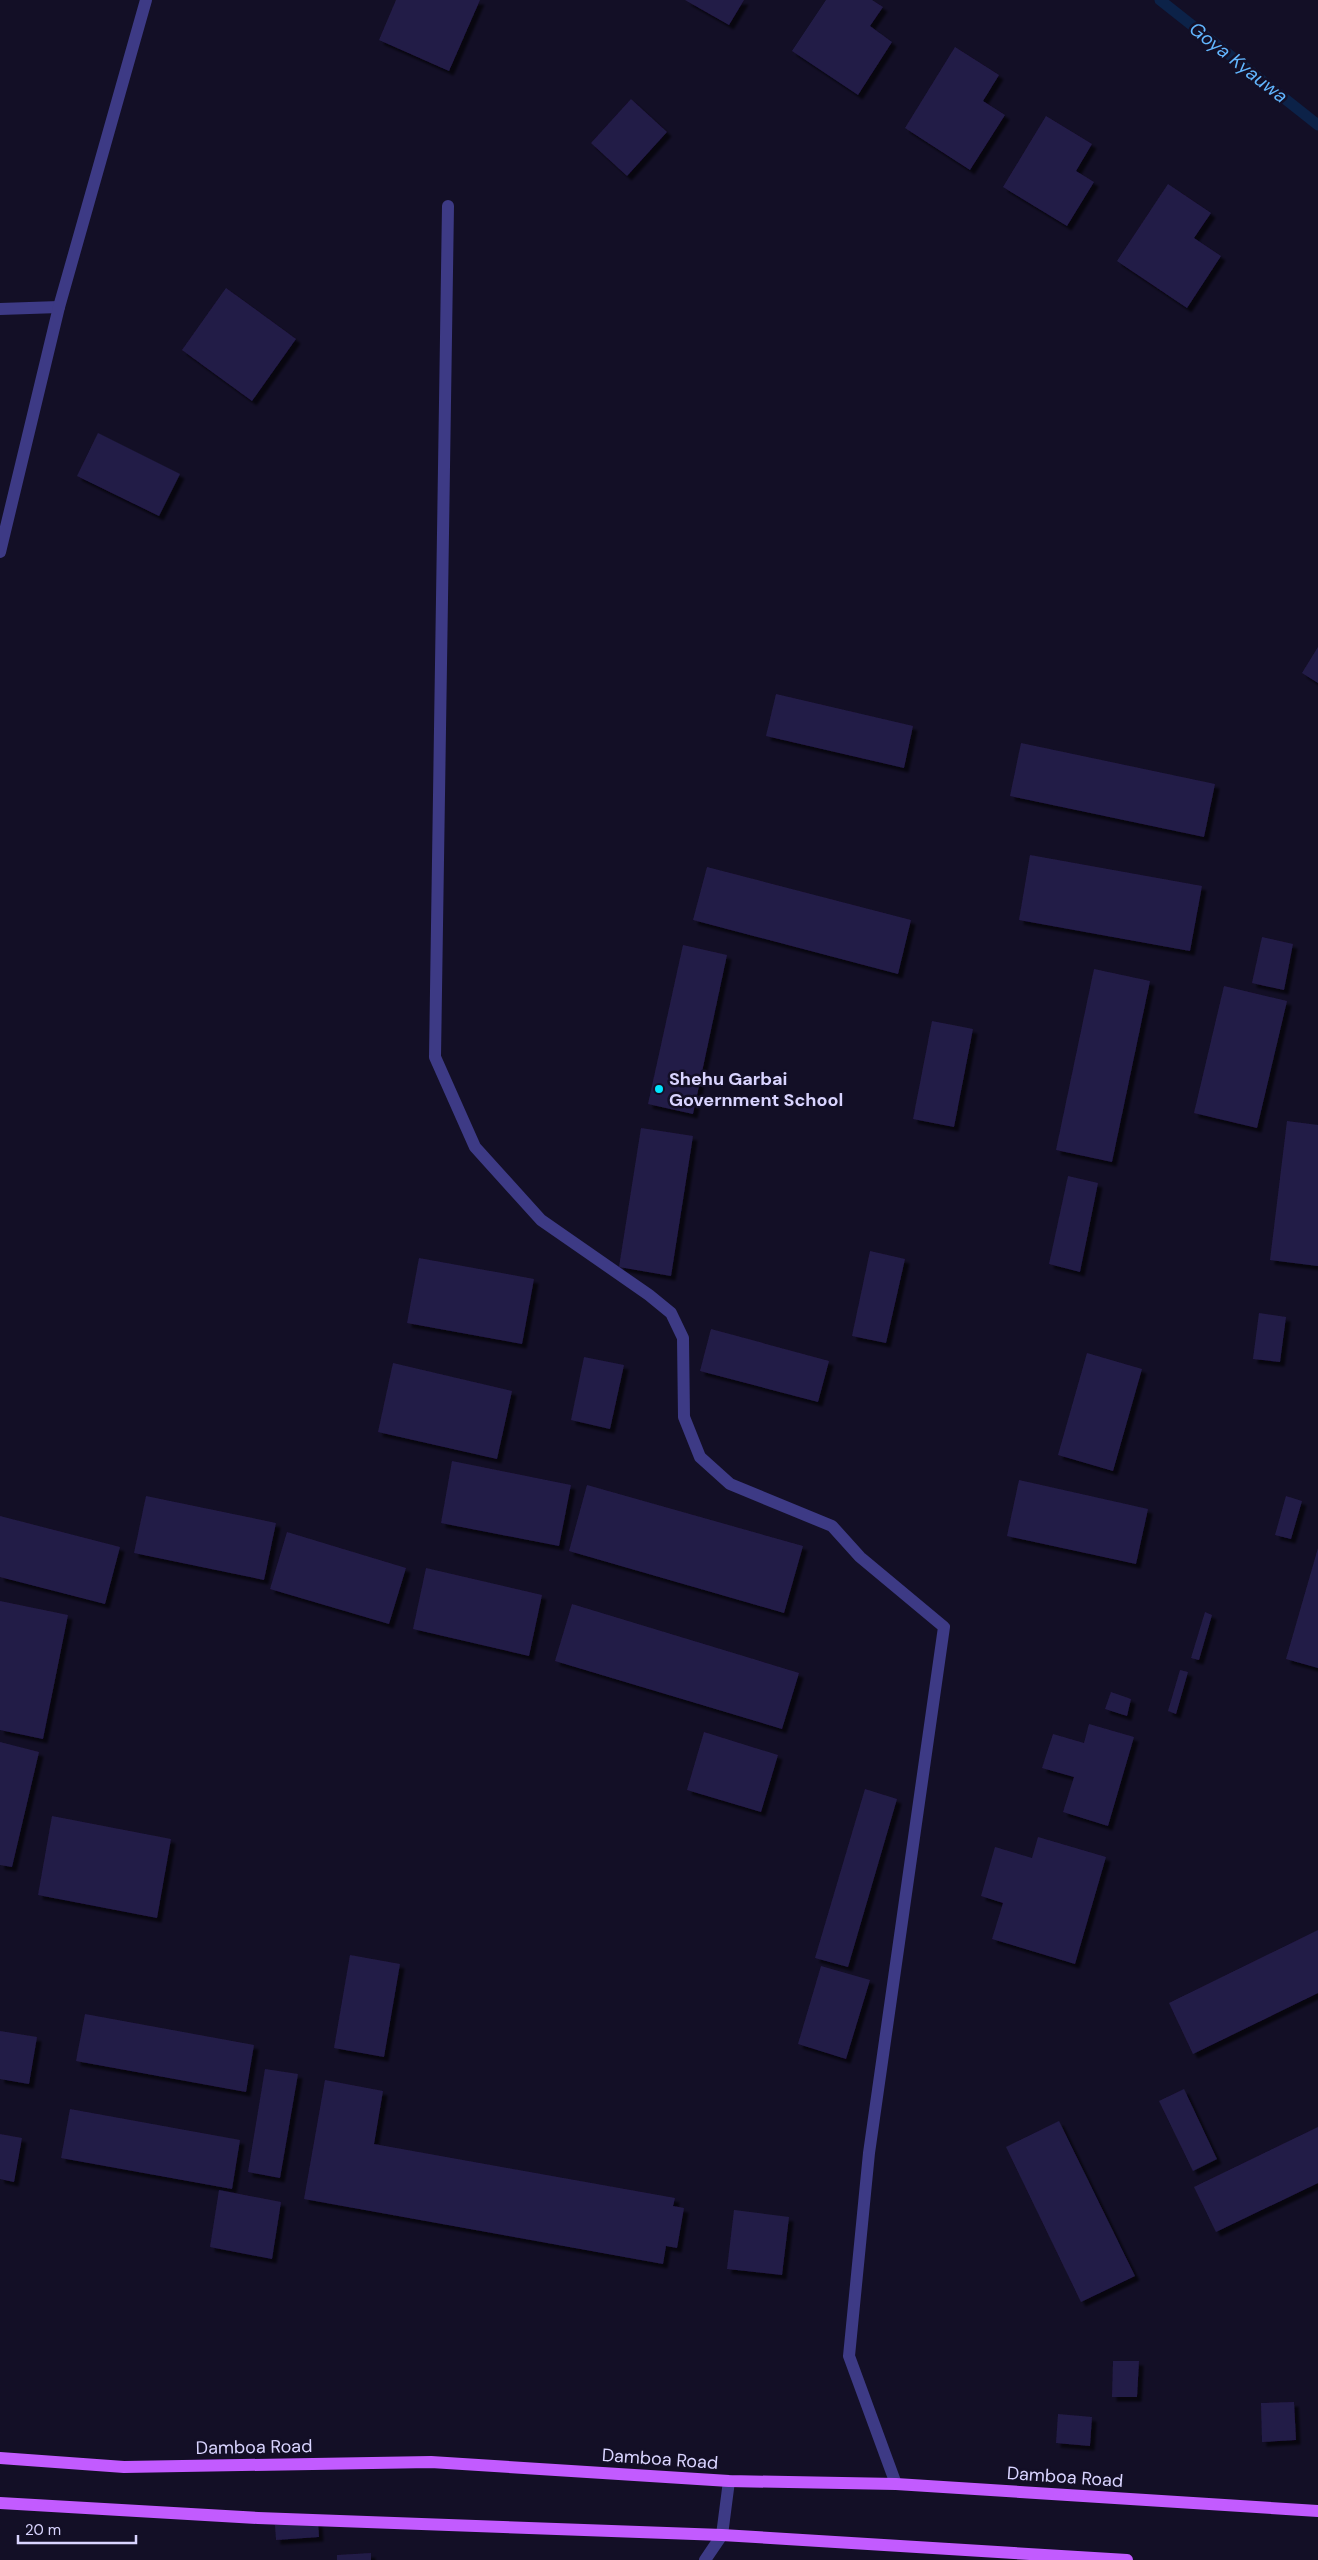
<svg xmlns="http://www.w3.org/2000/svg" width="1318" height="2560" viewBox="0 0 1318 2560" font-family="'DM Sans',sans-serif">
  <defs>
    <filter id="shadow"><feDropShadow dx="4.5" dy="4.5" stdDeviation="1" flood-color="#0009"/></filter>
  </defs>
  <rect width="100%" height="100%" fill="#130f26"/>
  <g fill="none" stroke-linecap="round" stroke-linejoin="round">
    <!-- stream -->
    <path stroke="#0c2248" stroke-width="11" d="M1160,0L1318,125"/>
  </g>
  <!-- building -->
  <g fill="#241b47" filter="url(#shadow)">
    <path d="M396,0H480L449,71L379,40Z"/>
    <path d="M685,0H744L729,25Z"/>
    <path d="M826,0H872L883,7L870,26L892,42L858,95L792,51Z"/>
    <path d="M955,47L999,75L983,101L1005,115L970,170L905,128Z"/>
    <path d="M631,99L667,132L627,176L591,143Z"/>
    <path d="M1046,116L1092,144L1076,171L1094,182L1067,226L1003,187Z"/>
    <path d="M1168,184L1211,213L1194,238L1221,256L1187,308L1117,261Z"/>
    <path d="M226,288L296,339L252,401L182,350Z"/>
    <path d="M98,433L180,474L159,516L77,476Z"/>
    <path d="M1318,647V683L1302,673Z"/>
    <path d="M776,694L913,726L904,768L766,736Z"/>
    <path d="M1021,743L1215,784L1204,837L1010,796Z"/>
    <path d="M1030,855L1202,886L1190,951L1019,920Z"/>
    <path d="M707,867L911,920L898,974L693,920Z"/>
    <path d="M1262,937L1293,944L1284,990L1252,983Z"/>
    <path d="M683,945L727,955L693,1114L648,1104Z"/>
    <path d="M1094,969L1150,981L1112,1162L1056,1150Z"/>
    <path d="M1224,986L1287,1001L1257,1128L1194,1113Z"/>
    <path d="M932,1021L973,1029L954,1127L913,1119Z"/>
    <path d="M1287,1121L1318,1125V1266L1270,1260Z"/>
    <path d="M641,1128L693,1136L671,1276L619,1267Z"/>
    <path d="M1068,1176L1098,1183L1080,1272L1049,1264Z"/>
    <path d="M870,1251L905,1259L886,1343L852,1336Z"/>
    <path d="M419,1258L534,1279L522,1344L407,1323Z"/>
    <path d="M1259,1313L1286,1317L1280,1362L1253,1359Z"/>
    <path d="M711,1329L829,1361L818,1402L700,1371Z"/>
    <path d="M1087,1353L1142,1369L1113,1471L1058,1455Z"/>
    <path d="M584,1357L624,1365L610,1429L571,1420Z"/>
    <path d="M393,1363L512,1391L497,1459L378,1432Z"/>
    <path d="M452,1461L571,1485L559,1546L441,1523Z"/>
    <path d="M1019,1480L1148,1509L1136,1564L1007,1536Z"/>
    <path d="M587,1485L803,1546L784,1613L569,1551Z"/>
    <path d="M146,1496L276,1523L264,1580L134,1553Z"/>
    <path d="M1286,1496L1302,1501L1291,1539L1275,1535Z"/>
    <path d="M0,1516L120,1547L105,1604L0,1577Z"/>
    <path d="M287,1532L406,1568L389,1624L270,1589Z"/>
    <path d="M1318,1548V1668L1286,1659Z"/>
    <path d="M426,1568L542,1595L529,1656L413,1629Z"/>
    <path d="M0,1601L68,1615L43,1739L0,1730Z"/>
    <path d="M572,1604L799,1673L782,1729L555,1661Z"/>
    <path d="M1205,1612L1212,1615L1199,1660L1191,1658Z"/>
    <path d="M1180,1670L1188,1672L1176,1714L1168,1711Z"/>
    <path d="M1111,1692L1131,1699L1127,1716L1105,1709Z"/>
    <path d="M1089,1724L1134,1737L1108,1826L1063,1812L1074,1777L1042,1768L1053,1734L1084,1743Z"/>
    <path d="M704,1732L778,1755L761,1812L687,1790Z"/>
    <path d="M0,1742L39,1752L12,1867L0,1865Z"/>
    <path d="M865,1789L897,1799L848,1967L815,1958Z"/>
    <path d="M52,1816L171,1839L157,1918L38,1895Z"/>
    <path d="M1038,1837L1106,1857L1075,1964L992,1939L1003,1903L981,1896L995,1847L1032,1858Z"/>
    <path d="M1318,1930V1993L1193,2054L1169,2003Z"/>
    <path d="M350,1955L400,1964L384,2057L334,2048Z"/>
    <path d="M821,1966L870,1980L846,2059L798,2044Z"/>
    <path d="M85,2014L254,2045L246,2092L76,2061Z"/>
    <path d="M0,2031L37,2037L29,2084L0,2079Z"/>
    <path d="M265,2069L298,2074L280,2178L248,2172Z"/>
    <path d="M325,2080L383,2091L374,2144L675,2198L673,2206L684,2208L677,2248L666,2246L663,2264L304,2199Z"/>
    <path d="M1184,2089L1217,2159L1193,2171L1159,2101Z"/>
    <path d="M70,2109L240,2140L232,2189L61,2158Z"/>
    <path d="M1059,2121L1135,2276L1081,2302L1006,2147Z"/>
    <path d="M1318,2127V2183L1216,2232L1194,2187Z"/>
    <path d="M0,2134L22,2138L14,2182L0,2179Z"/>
    <path d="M219,2190L281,2202L272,2259L210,2247Z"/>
    <path d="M734,2210L789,2217L782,2275L727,2269Z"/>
    <path d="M1113,2361H1139L1137,2397H1112Z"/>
    <path d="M1294,2402L1296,2440L1262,2442L1261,2403Z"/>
    <path d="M1058,2414L1092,2417L1090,2446L1056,2443Z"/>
    <path d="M318,2522L319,2537L276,2540L275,2525Z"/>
    <path d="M371,2553V2560H337V2555Z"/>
  </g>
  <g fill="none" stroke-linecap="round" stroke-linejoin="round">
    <!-- minor -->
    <g stroke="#3d3a85" stroke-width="12">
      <path d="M448,206L435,1057L475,1147L541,1220L649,1295L671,1313L683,1338L684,1417L700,1457L730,1484L832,1526L860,1557L944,1627L869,2153L849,2356L896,2484"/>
      <path d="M0,309L59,307"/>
      <path d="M0,552L59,307L146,0"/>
      <path d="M705,2560L722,2535L729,2481"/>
    </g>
    <!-- major -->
    <g stroke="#c25bff" stroke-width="12">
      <path d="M0,2458L124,2467L431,2462L729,2481L896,2484L1318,2511"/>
      <path d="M0,2503L258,2518L722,2535L1127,2560"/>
    </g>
  </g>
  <!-- markers -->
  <circle fill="#00e5ff" stroke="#130f26" stroke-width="2" cx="659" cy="1089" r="5"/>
  <g text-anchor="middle" stroke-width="5" stroke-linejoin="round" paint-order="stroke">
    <!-- poi labels -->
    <g font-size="18" font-weight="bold" fill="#d9d4ff" stroke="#130f26" text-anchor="start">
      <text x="669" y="1085">Shehu Garbai<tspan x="669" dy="21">Government School</tspan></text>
    </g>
    <!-- street labels -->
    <g font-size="18" fill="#d9d4ff" stroke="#130f26">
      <text transform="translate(254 2447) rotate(-1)" y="6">Damboa Road</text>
      <text transform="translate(660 2459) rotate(4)" y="6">Damboa Road</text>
      <text transform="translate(1065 2477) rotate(4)" y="6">Damboa Road</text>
    </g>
    <!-- water labels -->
    <g font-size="19" font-style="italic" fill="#62b6ff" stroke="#130f26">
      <text transform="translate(1239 62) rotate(38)" y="7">Goya Kyauwa</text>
    </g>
  </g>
  <!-- scale -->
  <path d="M18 2535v8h118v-8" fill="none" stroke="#d9d4ff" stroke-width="2.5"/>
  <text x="25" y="2535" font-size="15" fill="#d9d4ff" stroke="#130f26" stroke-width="4" paint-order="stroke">20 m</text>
</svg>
